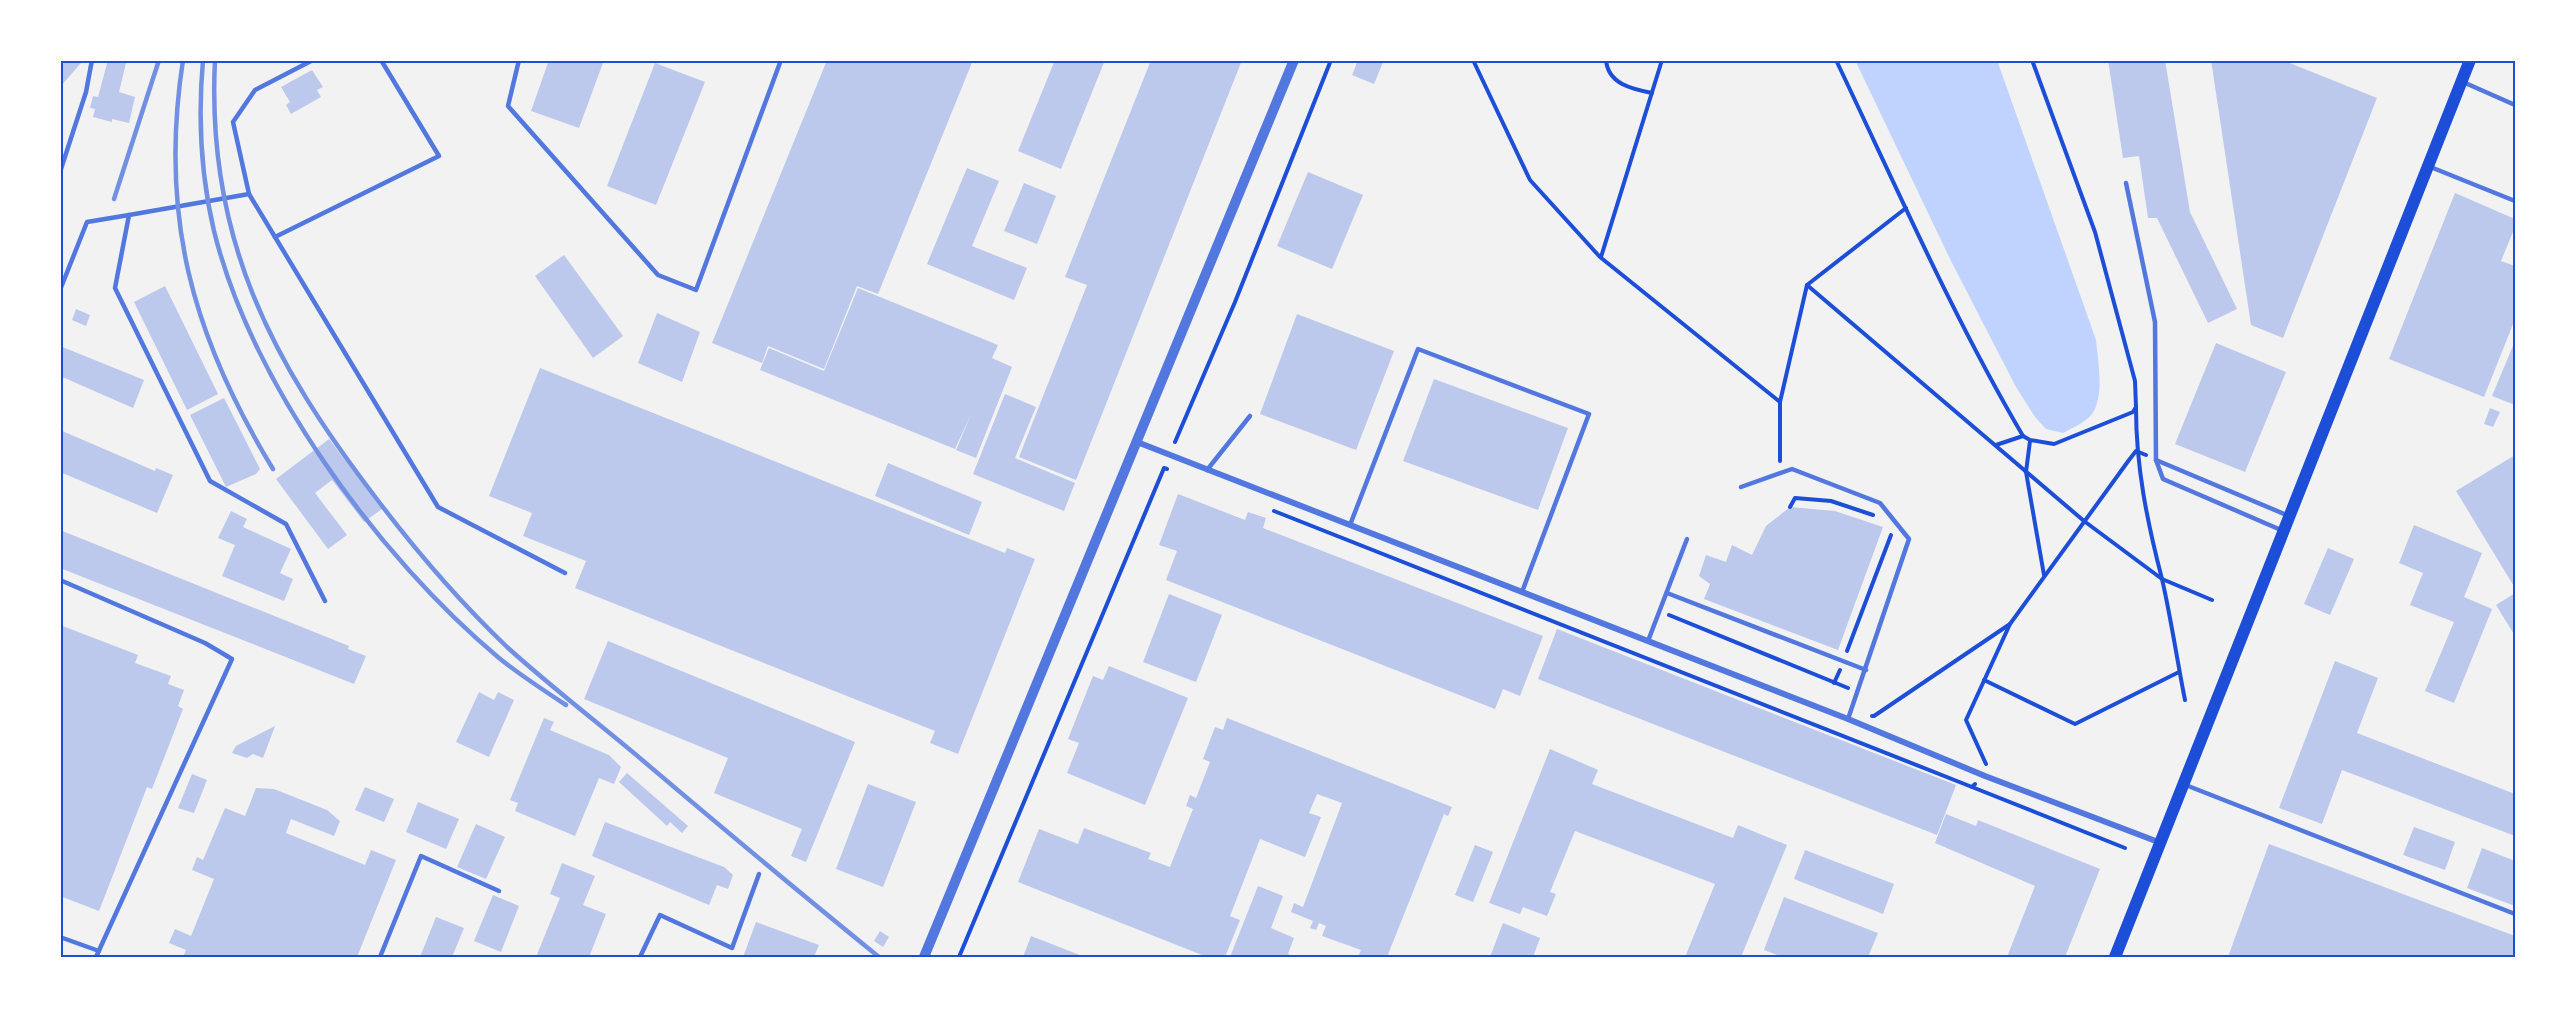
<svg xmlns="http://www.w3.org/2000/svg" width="2575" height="1017" viewBox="0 0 2575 1017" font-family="Inter,sans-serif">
  <rect width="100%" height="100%" fill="#f2f2f2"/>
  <!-- water -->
  <path fill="#bfd3fe" d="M1855,60H1997L2096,340C2098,361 2104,391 2094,411C2089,421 2072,428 2063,433L2046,429L2035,417L2016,387L1951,261Z"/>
  <!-- building -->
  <g fill="#bdc9ec">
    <path d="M60,60H78L81,63L60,87Z"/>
    <path d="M108,60L126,63L119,92L135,97L129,123L112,119V122L93,117L95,109L90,108L93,96L98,97Z"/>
    <path d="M549,60H604L579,128L531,111Z"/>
    <path d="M827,60H973L878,294L857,286L824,369L768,346L762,363L712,343Z"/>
    <path d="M1055,60H1105L1061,169L1018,151Z"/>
    <path d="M1151,60H1242L1076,480L1019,457L1087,285L1065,277Z"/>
    <path d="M1358,60H1384L1374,84L1352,75Z"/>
    <path d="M2108,60H2165L2190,212L2237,309L2208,323L2157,218H2148L2139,156L2123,158Z"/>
    <path d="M2211,60H2282L2377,98L2283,338L2251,325Z"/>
    <path d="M655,63L705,82L656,205L607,186Z"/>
    <path d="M312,70L323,87L317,90L321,97L291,114L286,105L290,102L281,87Z"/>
    <path d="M967,168L999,181L972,246L1027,268L1014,300L927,264Z"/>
    <path d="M1308,172L1363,195L1332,269L1277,246Z"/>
    <path d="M1024,183L1056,196L1037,244L1004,231Z"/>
    <path d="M2455,193L2515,219V227L2501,261L2515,266V319L2484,397L2389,359Z"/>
    <path d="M564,255L623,336L593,358L535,276Z"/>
    <path d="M165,286L218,394L187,410L134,302Z"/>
    <path d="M858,288L998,345L992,358L1012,367L976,458L956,450L972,412L955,449L760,370L769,348L824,371Z"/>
    <path d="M76,309L90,315L86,326L72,320Z"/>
    <path d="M657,313L700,332L682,382L638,363Z"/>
    <path d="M1297,314L1394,351L1356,450L1260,414Z"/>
    <path d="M2515,341V405L2492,396Z"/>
    <path d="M2216,343L2286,372L2245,472L2175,444Z"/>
    <path d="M60,346L144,380L133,408L60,376Z"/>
    <path d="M540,368L1005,553L1007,548L1035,559L958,754L930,743L935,731L575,588L586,561L523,536L532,513L489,496Z"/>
    <path d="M1434,379L1568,428L1538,510L1403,461Z"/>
    <path d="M1005,394L1036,407L1015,458L1075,483L1064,511L973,474Z"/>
    <path d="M224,398L260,469L256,474L226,487L190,415Z"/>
    <path d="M2490,408L2500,412L2493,427L2484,424Z"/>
    <path d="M60,430L155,471L156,468L173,475L157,513L60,472Z"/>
    <path d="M329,439L382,509L364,522L332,480L315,493L347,535L328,549L276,479Z"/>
    <path d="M2515,455V588L2456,491Z"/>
    <path d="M888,463L982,502L969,535L875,496Z"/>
    <path d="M1178,494L1245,520L1248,512L1266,518L1263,528L1543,636L1520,696L1503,689L1495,709L1166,580L1177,551L1159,545Z"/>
    <path d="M1790,507L1835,511L1883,527L1838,650L1704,599L1710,584L1699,576L1706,555L1726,562L1732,545L1752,555L1766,526Z"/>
    <path d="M231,511L247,519L243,527L291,549L280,573L293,579L284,601L222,576L235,545L218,538Z"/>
    <path d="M2414,525L2482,553L2464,597L2492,609L2454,703L2425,691L2454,622L2410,605L2423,573L2399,563Z"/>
    <path d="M60,530L349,646L348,649L366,656L354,684L60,568Z"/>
    <path d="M2328,548L2354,559L2330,615L2304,604Z"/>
    <path d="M2515,593V636L2496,605Z"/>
    <path d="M1169,594L1222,615L1196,682L1143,662Z"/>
    <path d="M60,625L138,655L135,663L171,676L168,684L184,690L178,706L183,709L152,789L147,787L99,911L60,896Z"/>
    <path d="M1557,629L1956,785L1937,835L1538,679Z"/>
    <path d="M608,641L855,742L806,862L791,856L802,829L714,793L728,758L584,699Z"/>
    <path d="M2335,661L2378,678L2357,733L2515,794V836L2342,770L2322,824L2279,808Z"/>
    <path d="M1109,666L1188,698L1145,805L1067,773L1079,743L1068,739L1093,676L1103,680Z"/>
    <path d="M479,692L494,700L498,692L514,700L489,757L456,742Z"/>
    <path d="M544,718L554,722L550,730L609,755L621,767L614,784L599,778L575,836L515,811L518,803L510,800Z"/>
    <path d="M1227,718L1452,807L1448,816L1444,814L1387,957H1358L1361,950L1322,936L1326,926L1319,923L1316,930L1310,928L1313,921L1291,912L1294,903L1303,907L1342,803L1317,794L1309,813L1321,817L1305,857L1260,839L1230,916L1240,920L1225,957H1207L1018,882L1039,829L1078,844L1084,828L1151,853L1148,859L1170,867L1193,809L1186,806L1190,795L1196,798L1210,762L1203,759L1215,727L1223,730Z"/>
    <path d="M275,726L263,758L253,754L247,758L232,753L236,746Z"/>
    <path d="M1550,749L1598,770L1592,784L1733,838L1738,825L1787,845L1741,957H1685L1715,884L1575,831L1550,892L1556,894L1547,916L1523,907L1520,914L1489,903Z"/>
    <path d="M627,773L688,826L682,833L670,822L667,826L619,782Z"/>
    <path d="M192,774L207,780L194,813L178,808Z"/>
    <path d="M868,784L916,802L883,887L836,869Z"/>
    <path d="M365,787L394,799L384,822L355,810Z"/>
    <path d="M256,788L274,789L327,810L340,821L334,836L291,819L286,833L365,865L371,850L396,860L357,957H183L186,950L169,943L175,929L191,936L214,879L192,870L197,857L203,860L225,808L245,816Z"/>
    <path d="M418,802L459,819L446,849L406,832Z"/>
    <path d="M1946,814L1976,826L1978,820L2100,869L2065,957H2007L2035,886L1935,843Z"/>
    <path d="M605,822L724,867L733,875L728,889L717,885L709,905L592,856Z"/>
    <path d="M476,824L505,837L486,879L457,867Z"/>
    <path d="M2414,827L2455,842L2445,870L2403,855Z"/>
    <path d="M2269,844L2515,936V957H2228Z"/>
    <path d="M1475,845L1493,852L1473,902L1455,895Z"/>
    <path d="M2482,848L2515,861V906L2467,888Z"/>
    <path d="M1805,850L1894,884L1883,914L1794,879Z"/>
    <path d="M562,863L595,876L583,905L606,914L589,957H536L560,898L550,894Z"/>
    <path d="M1258,886L1283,896L1271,928L1294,938L1288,954L1296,957H1230Z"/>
    <path d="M493,895L519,906L501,952L474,941Z"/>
    <path d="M1784,897L1878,933L1868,957H1783L1764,950Z"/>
    <path d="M436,917L464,928L452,957H420Z"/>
    <path d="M756,922L819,945L814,957H743Z"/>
    <path d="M1503,923L1540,938L1533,957H1490Z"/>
    <path d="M880,931L889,937L883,947L874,941Z"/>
    <path d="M1031,936L1085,957H1023Z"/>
  </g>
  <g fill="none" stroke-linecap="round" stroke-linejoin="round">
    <!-- path -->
    <g stroke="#1d4ed8" stroke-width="4">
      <path d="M1473,60L1530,180L1600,257L1780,402"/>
      <path d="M1606,60C1608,84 1632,89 1652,93"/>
      <path d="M1836,60C1896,186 1952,315 2023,436L2030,440L2054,444L2133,412L2136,407L2135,381L2095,232L2032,60"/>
      <path d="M1601,257L1662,60"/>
      <path d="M1807,285L2084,521L2162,579L2212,600"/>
      <path d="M2136,408C2136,467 2147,521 2162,579C2171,618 2177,660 2185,700"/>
      <path d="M2030,441L2026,472L2044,575"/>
      <path d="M1175,442L1235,302L1331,60"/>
      <path d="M1996,445L2023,436"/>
      <path d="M1780,461V402L1807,285L1906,208"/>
      <path d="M1790,507L1795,498L1831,501L1873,515"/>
      <path d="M1274,511L1972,787L1975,784"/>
      <path d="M1669,615L1848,688"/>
      <path d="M1847,651L1891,535"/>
      <path d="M1984,680L2075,724L2179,672"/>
      <path d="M1834,683L1840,670"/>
      <path d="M1872,716H1874L2010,624"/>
      <path d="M1986,764L1966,720L2010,624L2129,460L2136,451L2146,455"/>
      <path d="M1972,787L2125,848"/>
      <path d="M959,957L1164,468L1167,469"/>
    </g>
    <!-- service -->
    <g stroke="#5277de" stroke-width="4.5">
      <path d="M313,60L255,90L233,122L249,194L275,237L439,156L381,60"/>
      <path d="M519,60L508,106L658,275L696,290L781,60"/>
      <path d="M2463,82L2515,105"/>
      <path d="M2428,166L2515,201"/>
      <path d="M60,172L86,92L92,60"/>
      <path d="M2126,183L2155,322L2156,460L2163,479L2281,530"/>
      <path d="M249,194L129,215L115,288L210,481L286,524L325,601"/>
      <path d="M275,237L438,507L565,573"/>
      <path d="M60,290L87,222L129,215"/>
      <path d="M2156,460L2289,516"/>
      <path d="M1207,470L1250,416"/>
      <path d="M1741,487L1792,469L1880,503L1909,539L1848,719"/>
      <path d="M1350,525L1418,349L1589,414L1522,592"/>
      <path d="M60,580L205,643L232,659L96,957"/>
      <path d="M1667,593L1866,670"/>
      <path d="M1648,641L1687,539"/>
      <path d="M2183,784L2515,914"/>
      <path d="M60,937L99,951"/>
      <path d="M380,957L421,856L499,891"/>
      <path d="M640,957L660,915L732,948L759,874"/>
    </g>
    <!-- minor -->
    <path stroke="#5277de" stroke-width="6" d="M1137,442L1848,719L1985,776L2161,843"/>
    <!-- tertiary -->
    <path stroke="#5277de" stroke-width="10" d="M924,957L1294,60"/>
    <!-- secondary -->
    <path stroke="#1d4ed8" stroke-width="12" d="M2115,957L2470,60"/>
    <!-- rail -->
    <g stroke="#7290e2" stroke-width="4.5">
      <path d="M183,60C159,215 192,336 273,469"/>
      <path d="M203,60C198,116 201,176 214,231C252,384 379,558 499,658C520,675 543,690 566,705"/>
      <path d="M215,60C206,237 271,361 376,498C416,551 459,601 507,647C550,686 597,722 641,759C720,826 799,892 879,957"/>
      <path d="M114,199L159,60"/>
    </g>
  </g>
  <!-- border -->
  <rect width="2575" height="1017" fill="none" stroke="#ffffff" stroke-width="123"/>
  <rect x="62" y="62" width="2452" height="894" fill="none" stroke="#1d4ed8" stroke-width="2"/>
</svg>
